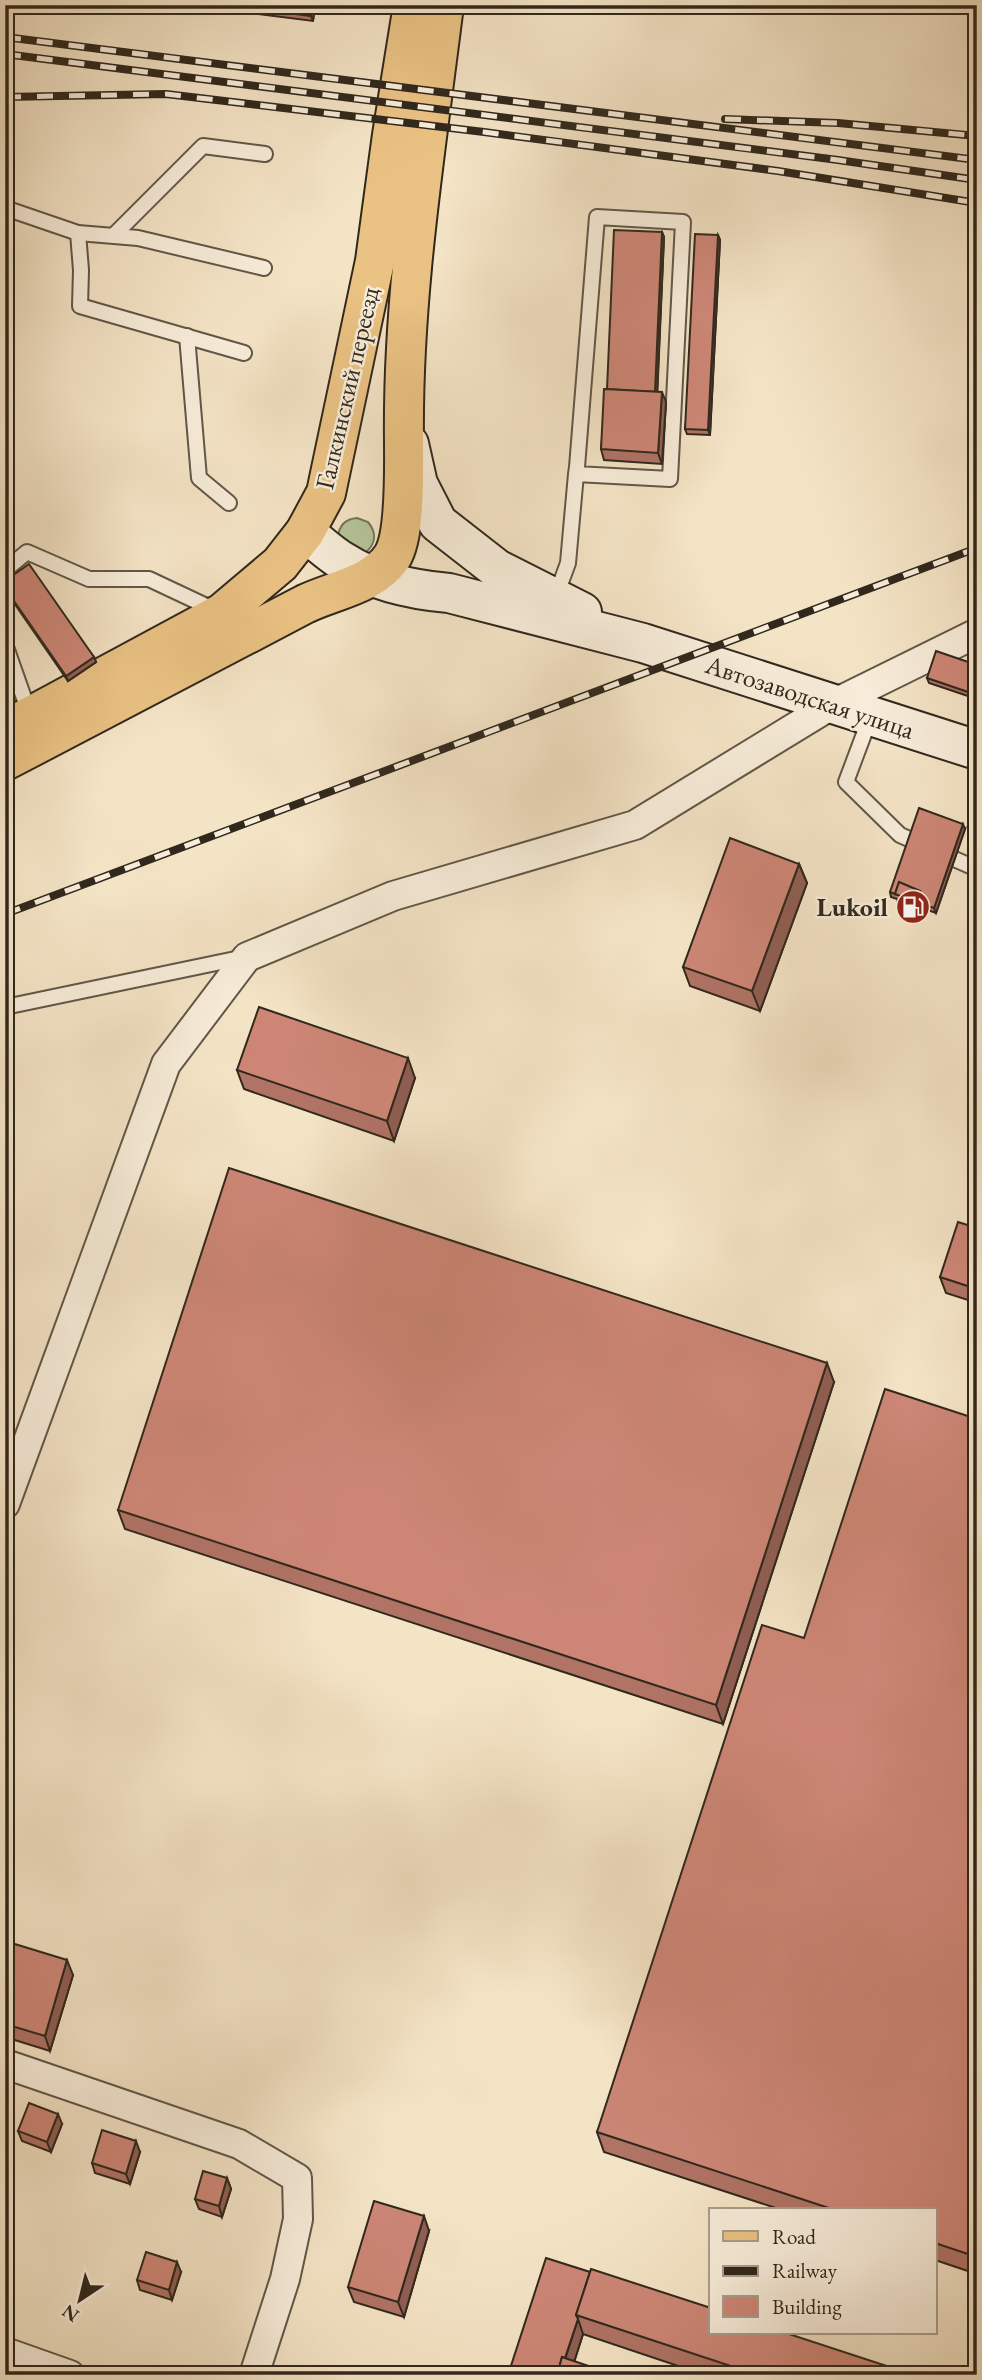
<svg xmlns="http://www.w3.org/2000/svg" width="982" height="2380" viewBox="0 0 982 2380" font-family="'EB Garamond',serif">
  <rect width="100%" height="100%" fill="#f4e4c6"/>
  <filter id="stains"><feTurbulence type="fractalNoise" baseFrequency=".00286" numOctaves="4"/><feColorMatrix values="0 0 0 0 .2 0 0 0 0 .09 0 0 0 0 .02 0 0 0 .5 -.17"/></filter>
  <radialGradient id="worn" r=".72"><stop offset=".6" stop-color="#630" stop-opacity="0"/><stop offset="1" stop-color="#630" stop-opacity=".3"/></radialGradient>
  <!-- green -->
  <path fill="#b5c59a" stroke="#72765c" stroke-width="2" d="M357,518L368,522C377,533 376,544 365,553L338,537C339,526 345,519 357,518Z"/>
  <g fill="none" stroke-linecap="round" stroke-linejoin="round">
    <!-- lane casing -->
    <g stroke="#615747" stroke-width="18">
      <g id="lane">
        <path d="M5,208L78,233L138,238L264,268"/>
        <path d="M78,233L81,270L80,306L244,353"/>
        <path d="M114,235L203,146L265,154"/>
        <path d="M187,336L199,478L229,503"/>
        <path d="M5,570L27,552L89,579H149L217,611"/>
        <path d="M556,596L568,563L576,474L577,467L597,217L683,222L670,479L576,474"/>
        <path d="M5,644L30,715"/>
        <path d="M870,718L846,782L900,835L977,869"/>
        <path d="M5,1007L245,957"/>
      </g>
    </g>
    <!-- street casing -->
    <g stroke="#615747" stroke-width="32">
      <g id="street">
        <path d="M5,1504L166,1064L247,957L393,896L635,825L833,704L977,633"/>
        <path d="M5,2064L239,2144L297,2178L298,2219L285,2279L254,2375"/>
        <path d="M5,2352L70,2375"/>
      </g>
    </g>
    <!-- secondary casing -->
    <g stroke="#30281d" stroke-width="42">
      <g id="secondary">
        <path d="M409,444L418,484L438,523L497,569L582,612"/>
        <path d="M305,532C318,542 330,554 344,562C375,582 413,590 449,593L643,643L977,750"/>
      </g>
    </g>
    <!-- primary casing -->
    <g stroke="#30281d" stroke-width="42">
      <g id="primary">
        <path d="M5,730L222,613L280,564L305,532L326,493L375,261L392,135L413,5"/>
        <path d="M5,761C105,709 205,657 305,604C334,590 373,585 392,557C406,535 404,469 404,442C402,296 426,150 444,5"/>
      </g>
    </g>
    <!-- lane -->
    <use href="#lane" stroke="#f8edda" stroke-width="14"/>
    <!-- street -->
    <use href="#street" stroke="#f8edda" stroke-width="28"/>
    <!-- secondary -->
    <use href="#secondary" stroke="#f8edda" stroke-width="38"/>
    <!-- primary -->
    <use href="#primary" stroke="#eac283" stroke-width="38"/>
    <!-- rail casing -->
    <g stroke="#30281d" stroke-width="8">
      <g id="rail">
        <path d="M5,37L977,160"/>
        <path d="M5,54L838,160L977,180"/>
        <path d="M5,97L166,94L484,132L778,171L977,203"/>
        <path d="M725,119L838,123L977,136"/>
        <path d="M5,914L977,548"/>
      </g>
    </g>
    <!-- rail -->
    <use href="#rail" stroke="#f8edda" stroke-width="5" stroke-dasharray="16" stroke-linecap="butt"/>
  </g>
  <!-- wall -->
  <g fill="#b07365" stroke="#30281d" stroke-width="2">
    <path d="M182,5H214V9Z"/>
    <path d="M218,5H315L313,21L220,9Z"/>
    <path d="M662,232L664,237L657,392L666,402L662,464L604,460L601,449L607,389Z"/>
    <path d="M718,235L720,240L710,435L687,434L685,429Z"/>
    <path d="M5,581L94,657L96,662L68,681L5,590Z"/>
    <path d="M977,665V699L929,683L927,678Z"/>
    <path d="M965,829L936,913L925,909L922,917L900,909L897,899L891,897L890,892Z"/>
    <path d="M799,864L807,883L760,1011L690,986L683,967Z"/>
    <path d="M237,1070L415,1078L394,1141L244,1089Z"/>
    <path d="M977,1228V1303L946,1293L940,1277Z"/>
    <path d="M834,1382L723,1724L125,1529L118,1510Z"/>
    <path d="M977,1419V2274L935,2260V2210H782L604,2152L597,2132L804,1638Z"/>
    <path d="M5,1941L73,1975L50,2051L5,2037Z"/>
    <path d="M62,2124L51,2152L22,2141L18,2131Z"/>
    <path d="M140,2152L130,2184L95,2173L92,2163Z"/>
    <path d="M227,2178L231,2189L222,2217L199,2209L195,2199Z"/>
    <path d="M429,2231L404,2317L354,2302L348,2287Z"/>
    <path d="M181,2272L172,2300L140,2290L137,2280Z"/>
    <path d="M590,2272L914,2375H705L583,2334L574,2362L508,2375Z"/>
  </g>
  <!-- shaded-wall -->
  <g fill="#905e53" stroke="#30281d" stroke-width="2">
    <path d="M312,5H315L313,21L311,16Z"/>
    <path d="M662,232L664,237L657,401L655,396Z"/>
    <path d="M718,235L720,240L710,435L708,430Z"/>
    <path d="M662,392L666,402L662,464L658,453Z"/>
    <path d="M94,657L96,662L68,681L66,676Z"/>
    <path d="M963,824L965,829L936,913L934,908Z"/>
    <path d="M799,864L807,883L760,1011L752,991Z"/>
    <path d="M920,891L926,905L923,904L925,909L922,917L916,902Z"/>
    <path d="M408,1058L415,1078L394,1141L387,1121Z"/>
    <path d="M827,1363L834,1382L723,1724L716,1705Z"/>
    <path d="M67,1960L73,1975L50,2051L45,2036Z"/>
    <path d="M58,2114L62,2124L51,2152L47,2142Z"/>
    <path d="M136,2141L140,2152L130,2184L126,2174Z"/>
    <path d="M227,2178L231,2189L222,2217L219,2206Z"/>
    <path d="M424,2216L429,2231L404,2317L398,2302Z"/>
    <path d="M8,2243L12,2253L5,2275V2252Z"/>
    <path d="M177,2262L181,2272L172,2300L169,2290Z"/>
    <path d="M578,2319L583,2334L570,2375H560Z"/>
  </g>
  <!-- building -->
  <g fill="#cd8676" stroke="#30281d" stroke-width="2">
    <path d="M227,5H312L311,16Z"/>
    <path d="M614,230L662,232L655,392L607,389Z"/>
    <path d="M695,234L718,235L708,430L685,429Z"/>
    <path d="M604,389L662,392L658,453L601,449Z"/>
    <path d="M29,564L94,657L66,676L5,588V581Z"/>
    <path d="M936,651L977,665V695L927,678Z"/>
    <path d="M919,808L963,824L934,908L923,904L924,900L920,891L899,882L895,894L897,895L890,892Z"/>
    <path d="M730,838L799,864L752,991L683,967Z"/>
    <path d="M899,882L920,891L916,902L895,894Z"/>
    <path d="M259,1007L408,1058L387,1121L237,1070Z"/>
    <path d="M229,1168L827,1363L716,1705L118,1510Z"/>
    <path d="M958,1222L977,1228V1289L940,1277Z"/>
    <path d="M885,1389L977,1419V2257L935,2243V2210H835L597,2132L762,1625L804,1638Z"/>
    <path d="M5,1941L67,1960L45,2036L5,2024Z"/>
    <path d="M29,2103L58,2114L47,2142L18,2131Z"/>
    <path d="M102,2130L136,2141L126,2174L92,2163Z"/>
    <path d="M203,2171L227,2178L219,2206L195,2199Z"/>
    <path d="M374,2201L424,2216L398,2302L348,2287Z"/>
    <path d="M146,2252L177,2262L169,2290L137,2280Z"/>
    <path d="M546,2258L590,2272L576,2315L578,2319L565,2358L562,2357L557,2375H508Z"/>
    <path d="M591,2269L711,2308V2333H786L914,2375H758L576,2315Z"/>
    <path d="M562,2357L615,2375H557Z"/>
  </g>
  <!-- icons -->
  <defs>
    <g id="fuel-disc" transform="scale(1.75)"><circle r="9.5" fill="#8f2418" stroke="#f8edda"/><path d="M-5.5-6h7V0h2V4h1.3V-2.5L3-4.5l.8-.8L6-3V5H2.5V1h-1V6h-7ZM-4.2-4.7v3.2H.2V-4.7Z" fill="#fff"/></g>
  </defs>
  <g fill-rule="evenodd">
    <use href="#fuel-disc" x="913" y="907"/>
  </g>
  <g text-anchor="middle" stroke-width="5" stroke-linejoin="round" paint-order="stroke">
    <!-- street labels -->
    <g font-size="26" fill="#30281d" stroke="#f8edda">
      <text transform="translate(347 388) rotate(-77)" y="9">Галкинский переезд</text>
      <text transform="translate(810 697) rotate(18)" y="9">Автозаводская улица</text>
    </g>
    <!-- poi labels -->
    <g font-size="26" font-weight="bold" fill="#30281d" stroke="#f8edda" text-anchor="end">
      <text x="888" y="916">Lukoil</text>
    </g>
  </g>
  <!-- margin -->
  <rect width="982" height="2380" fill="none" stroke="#f4e4c6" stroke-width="28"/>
  <rect x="7" y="7" width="968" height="2366" fill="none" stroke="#30281d" stroke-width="3.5"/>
  <rect x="14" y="14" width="954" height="2352" fill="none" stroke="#30281d" stroke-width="2"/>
  <!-- legend -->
  <rect x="709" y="2208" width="228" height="126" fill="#f8edda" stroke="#a89e8e" stroke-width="2"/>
  <rect x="723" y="2231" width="35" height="10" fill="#eac283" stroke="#a89e8e" stroke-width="2"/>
  <text x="772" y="2244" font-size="21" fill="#30281d">Road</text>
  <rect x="723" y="2266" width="35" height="10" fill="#30281d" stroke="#a89e8e" stroke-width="2"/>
  <text x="772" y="2278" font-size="21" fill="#30281d">Railway</text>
  <rect x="723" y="2296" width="35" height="21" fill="#cd8676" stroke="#a89e8e" stroke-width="2"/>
  <text x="772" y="2314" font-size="21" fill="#30281d">Building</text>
  <!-- north arrow -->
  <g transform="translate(80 2300) rotate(215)" stroke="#f8edda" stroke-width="5" paint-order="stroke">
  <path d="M0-5L12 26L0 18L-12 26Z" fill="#30281d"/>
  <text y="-10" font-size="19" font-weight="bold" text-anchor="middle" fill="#30281d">N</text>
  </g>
  <rect width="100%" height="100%" filter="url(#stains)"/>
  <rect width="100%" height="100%" fill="url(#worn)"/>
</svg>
